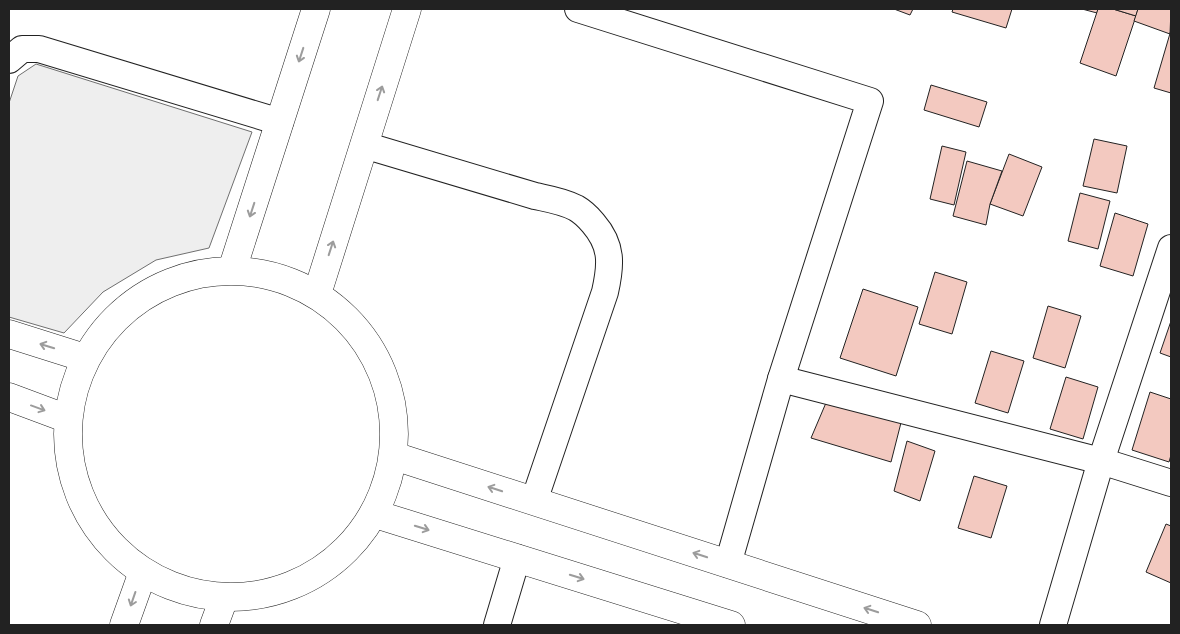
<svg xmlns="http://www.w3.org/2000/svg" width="1180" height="634" viewBox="0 0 1180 634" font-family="'DM Sans',sans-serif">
  <rect width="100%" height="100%" fill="#fff"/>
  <!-- green -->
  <path fill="#eee" stroke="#6f6f6f" d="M36,64L252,132L209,248L156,260L103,292L64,333L9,317V103L18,76Z"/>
  <!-- building -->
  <g fill="#f3c9c0" stroke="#222">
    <path d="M894,9H913L910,15Z"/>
    <path d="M953,9H1012L1006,28L952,12Z"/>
    <path d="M1082,9H1098L1097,13Z"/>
    <path d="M1098,9H1113L1136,16L1116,76L1080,63Z"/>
    <path d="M1113,9H1138L1136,16Z"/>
    <path d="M1138,9H1171L1170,34L1134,21Z"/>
    <path d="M1171,30V93L1154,88Z"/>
    <path d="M931,85L987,102L979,127L924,110Z"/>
    <path d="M1094,139L1127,146L1117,193L1083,186Z"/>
    <path d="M942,146L966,152L954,205L930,199Z"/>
    <path d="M1009,154L1042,167L1023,216L990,204Z"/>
    <path d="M967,161L1002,171L990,204L986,225L953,216Z"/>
    <path d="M1080,193L1110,201L1098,249L1068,241Z"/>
    <path d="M1115,213L1148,224L1133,276L1100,266Z"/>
    <path d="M935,272L967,282L952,334L919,324Z"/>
    <path d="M863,289L918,307L896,376L840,358Z"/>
    <path d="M1048,306L1081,316L1065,368L1033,358Z"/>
    <path d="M1171,321V357L1160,353Z"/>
    <path d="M991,351L1024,361L1008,413L975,403Z"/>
    <path d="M1066,377L1098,387L1083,439L1050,429Z"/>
    <path d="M834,384L905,407L891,462L811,438Z"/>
    <path d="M1150,392L1171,399V455L1169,462L1132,450Z"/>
    <path d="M907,441L935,451L920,501L894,491Z"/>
    <path d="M974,476L1007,486L991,538L958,528Z"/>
    <path d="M1166,524L1171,526V583L1146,572Z"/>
  </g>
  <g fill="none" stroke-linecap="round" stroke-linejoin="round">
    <!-- minor casing -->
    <g stroke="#222" stroke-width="28">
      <g id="minor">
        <path d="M578,9L870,101L781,379L728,564"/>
        <path d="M9,60L22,49H39L280,122"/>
        <path d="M364,145L535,196C549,199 563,201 576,208C583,212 588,217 593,223C613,246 611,265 605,292L534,501"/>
        <path d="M781,379L1101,461L1171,483"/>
        <path d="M497,625L517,558"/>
        <path d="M1053,625L1101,461L1171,248"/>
      </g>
    </g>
    <!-- tertiary casing -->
    <g stroke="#222" stroke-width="29">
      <g id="tertiary">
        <path d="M232,270L316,9"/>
        <circle cx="231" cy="434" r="163"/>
        <path d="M317,294L407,9"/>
        <path d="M9,334L85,358"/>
        <path d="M9,397L68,419"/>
        <path d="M394,456L917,625"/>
        <path d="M375,514L731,625"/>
        <path d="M124,625L143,572"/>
        <path d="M214,625L224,598"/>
      </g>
    </g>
    <!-- minor -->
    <use href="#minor" stroke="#fff" stroke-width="26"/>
    <!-- tertiary -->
    <use href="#tertiary" stroke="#fff" stroke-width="28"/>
  </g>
  <!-- one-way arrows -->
  <defs><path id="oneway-shaft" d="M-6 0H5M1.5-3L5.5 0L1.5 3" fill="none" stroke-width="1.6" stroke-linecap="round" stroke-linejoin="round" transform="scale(1.25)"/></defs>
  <g stroke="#9c9c9c">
    <use href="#oneway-shaft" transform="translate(301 55) rotate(108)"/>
    <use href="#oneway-shaft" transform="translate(380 93) rotate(-72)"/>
    <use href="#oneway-shaft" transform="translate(252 210) rotate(108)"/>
    <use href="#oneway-shaft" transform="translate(331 248) rotate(-72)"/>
    <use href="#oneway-shaft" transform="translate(47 346) rotate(-163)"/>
    <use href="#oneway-shaft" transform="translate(38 408) rotate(20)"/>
    <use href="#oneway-shaft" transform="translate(495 489) rotate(-162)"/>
    <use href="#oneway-shaft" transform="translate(422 528) rotate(17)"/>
    <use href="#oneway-shaft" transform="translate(700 555) rotate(-162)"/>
    <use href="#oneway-shaft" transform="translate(577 577) rotate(17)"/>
    <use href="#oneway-shaft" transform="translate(133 599) rotate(109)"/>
    <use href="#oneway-shaft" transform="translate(871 610) rotate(-162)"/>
  </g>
  <!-- border -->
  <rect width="1180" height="634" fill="none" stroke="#222222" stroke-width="20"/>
</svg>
